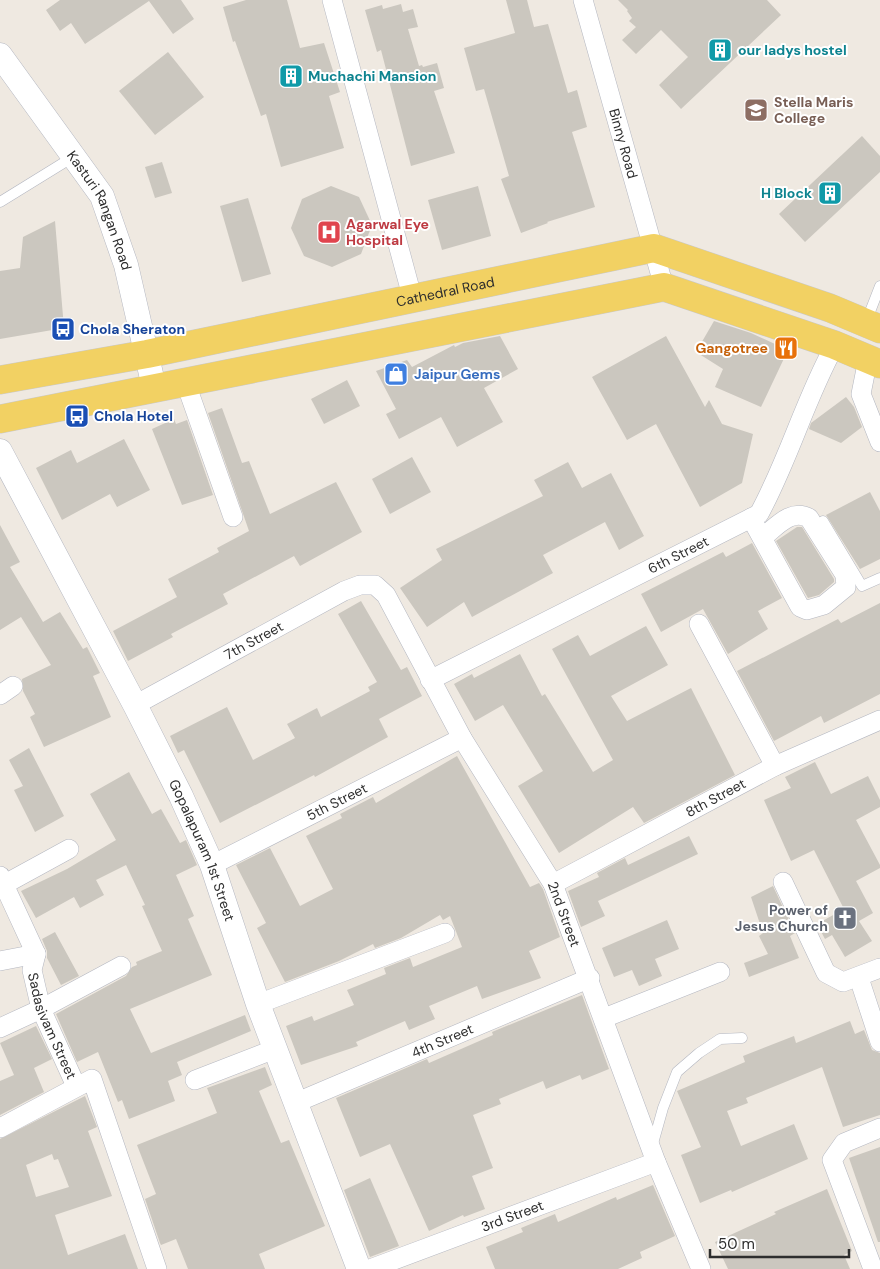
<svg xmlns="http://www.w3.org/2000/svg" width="880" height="1269" viewBox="0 0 880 1269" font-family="'DM Sans',sans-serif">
  <rect width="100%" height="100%" fill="#efe9e1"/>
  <!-- building -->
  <g fill="#cbc7bf" fill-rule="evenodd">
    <path d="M60,0H181L194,19L173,34L149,1L85,44L71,23L60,31L46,10Z"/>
    <path d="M246,0H287L300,48L324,43L340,92L329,96L344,148L281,167L266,114L261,116L235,41L233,42L223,7Z"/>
    <path d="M506,0H527L534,27L548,24L568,93L577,90L587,127L572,132L595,207L547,222L548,223L521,233L501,179L509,176L484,89L476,91L464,48L515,33Z"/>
    <path d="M618,0H767L781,15L681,109L659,85L688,57L661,30L636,54L622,40L636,27L629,21L632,18L627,11L628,10Z"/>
    <path d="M401,4L403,12L413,9L418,27L408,29L419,66L422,65L423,67L437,63L444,88L434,91L455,153L411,166L381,50L377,52L365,10L382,5L383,9Z"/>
    <path d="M168,52L204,97L155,135L119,91Z"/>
    <path d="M862,136L880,156V172L805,242L779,214Z"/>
    <path d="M162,162L172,193L155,198L145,167Z"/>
    <path d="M331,186L359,197L372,225L361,254L332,267L304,256L291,228L302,199Z"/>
    <path d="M478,186L491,236L442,250L428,200Z"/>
    <path d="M248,198L271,274L242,282L220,206Z"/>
    <path d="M55,221L64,328L0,339V271L20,268L23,237Z"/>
    <path d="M714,321L751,333L788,350L761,407L715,387L723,369L696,352Z"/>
    <path d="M500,336L518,369L484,388L503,422L457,447L441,417L399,439L386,414L396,409L376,371L407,360L412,367L454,345L455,347L463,343Z"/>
    <path d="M666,336L705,407L709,400L722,424L753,434L742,483L700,507L656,424L627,440L592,377Z"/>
    <path d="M347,380L360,406L324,424L311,399Z"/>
    <path d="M846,397L854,407L862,427L841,443L809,429L811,423Z"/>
    <path d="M222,408L242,463L249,461L270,514L336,482L362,532L300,566L294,556L223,594L228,604L171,634L173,637L128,661L113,631L177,597L168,579L219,552L217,548L249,531L208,413Z"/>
    <path d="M174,419L176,424L187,420L213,495L182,505L152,429Z"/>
    <path d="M124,439L150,490L117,507L110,494L62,520L36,468L71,450L77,463Z"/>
    <path d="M412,457L431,492L390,514L372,479Z"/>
    <path d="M568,462L582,488L611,473L644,536L619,550L605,522L543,555L553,573L472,617L464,602L427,627L400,588L442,560L436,549L543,496L534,480Z"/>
    <path d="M870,492L880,511V559L860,569L826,515Z"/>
    <path d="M0,525L20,562L10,567L43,622L60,612L83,649L87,647L100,673L93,676L111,717L44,747L30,717L35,714L23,691L22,679L51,665L21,617L0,630Z"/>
    <path d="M797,527H802L834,579V582L819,595L808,598L776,541Z"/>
    <path d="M752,543L782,598L758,611L768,629L728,654L703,609L661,632L641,594L723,552L726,557Z"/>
    <path d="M361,601L401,670L407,667L422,696L379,719L388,737L315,777L314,775L220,823L184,750L178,753L170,736L227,707L253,760L295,738L287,724L317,708L321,717L370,691L368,687L377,682L338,614Z"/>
    <path d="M880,603V694L824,723L821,716L774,741L737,671L838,619L841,623Z"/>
    <path d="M646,626L668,665L611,696L627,721L691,688L735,775L644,823L633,807L559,853L518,786L543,771L503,705L475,721L454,684L472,674L474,678L520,654L542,696L545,694L593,772L613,760L552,649L578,635L590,656Z"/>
    <path d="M29,748L64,816L35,832L14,790L23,786L9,760Z"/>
    <path d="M457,756L530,887L539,883L543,889L560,937L529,951L541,978L482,999L477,986L429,1006L435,1019L409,1030L405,1021L356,1042L358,1046L301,1065L286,1026L312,1016L314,1021L354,1005L347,990L386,974L384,968L410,958L413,967L462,947L450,916L443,920L440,915L401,938L375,948L373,944L339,961L285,982L257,928L266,923L236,865L270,848L300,906L333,889L306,836L342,818L340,814L373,797L376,803Z"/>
    <path d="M815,762L831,794L868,776L880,800V807L856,820L880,865V868L856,881L873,913L859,921L872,941L845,957L832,935L825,939L817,924L844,909L814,850L791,861L764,800L791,788L785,777Z"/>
    <path d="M129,772L152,814L161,809L180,843L186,840L197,865L176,875L194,916L188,919L212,975L130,1009L151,1053L245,1015L251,1031L177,1062L182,1075L168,1081L175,1101L129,1119L122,1100L118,1102L98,1052L77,1062L56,1014L126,976L132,967L137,965L136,962L162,951L142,906L145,905L126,865L96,880L104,895L80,908L74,897L36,918L21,891L67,869L116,840L90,794Z"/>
    <path d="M689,836L698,854L598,901L605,916L581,927L568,891L599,877L597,873L625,858L628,865Z"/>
    <path d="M773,886L795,933L790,936L799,958L749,977L744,963L768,954L759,936L763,933L751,897Z"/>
    <path d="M667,920L679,949L655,959L662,976L639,986L632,970L614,977L602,948Z"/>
    <path d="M55,932L79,976L61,985L47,958V951L42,939Z"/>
    <path d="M582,995L609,1069L582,1080L580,1075L546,1089L543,1081L499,1099L501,1104L473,1115L493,1168L472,1176L485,1209L464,1217L463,1215L429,1231L390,1144L360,1157L336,1098L427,1059L429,1063L493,1035L492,1032Z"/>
    <path d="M850,1021L855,1034L864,1030L872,1050L880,1053V1115L843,1127L822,1067L746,1098L748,1103L727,1111L741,1146L794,1124L808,1159L732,1192L731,1190L700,1203L681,1155L701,1147L677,1091L745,1062L743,1056L794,1036L796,1043Z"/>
    <path d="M36,1026L52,1059L34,1068L44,1092L0,1115V1081L14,1075L0,1043Z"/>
    <path d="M265,1067L272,1085L259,1091L281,1143L289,1140L325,1226L259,1254L265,1269H188L176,1239L161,1245L160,1243L145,1199L156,1194L137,1145L217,1113L207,1088Z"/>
    <path d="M85,1096L97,1127L88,1131L112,1196L55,1215L68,1255L125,1234L138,1269H0V1139ZM52,1154L54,1160L58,1159L69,1187L36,1197L26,1165Z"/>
    <path d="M880,1147V1242H878L849,1158Z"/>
    <path d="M370,1178L399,1246L370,1257L344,1190Z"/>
    <path d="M653,1185L675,1236L640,1252L642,1258L618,1269H495L486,1247L523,1232L521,1228L555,1214L558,1222L616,1197L617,1200Z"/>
    <path d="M827,1189L852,1251L844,1255L850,1269H728L715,1242L776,1214L774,1212Z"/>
  </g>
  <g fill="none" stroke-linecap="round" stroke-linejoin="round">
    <!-- service casing -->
    <g stroke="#b4b7c1" stroke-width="11">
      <g id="service">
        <path d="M0,202L73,157"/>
        <path d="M866,322L880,286"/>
        <path d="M823,521L862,586L880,578"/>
        <path d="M652,1147L663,1108L677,1072L699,1053L720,1039L742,1038"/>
      </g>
    </g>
    <!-- minor casing -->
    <g stroke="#b4b7c1" stroke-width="20">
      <g id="minor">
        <path d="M332,0L413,300"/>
        <path id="s1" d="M583,0L664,287"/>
        <path d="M868,359L861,394L880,442"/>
        <path d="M185,381L233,517"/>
        <path d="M751,518L800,607L807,610L824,605L846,587L845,575L809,518C791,508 776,527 762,538"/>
        <path d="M699,624L775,766"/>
        <path id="s2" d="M430,680L759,514C789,459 805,399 835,345"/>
        <path d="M0,695L13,686"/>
        <path id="s3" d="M135,705L344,591L360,585H375L386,595L462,738L553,884L656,1162L701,1269"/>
        <path id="s4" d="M212,865L462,738"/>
        <path id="s5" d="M0,876L36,954L32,970L41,1009L76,1086"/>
        <path d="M783,882L826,973L843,982L880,968"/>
        <path d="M5,884L69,849"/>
        <path id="s6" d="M553,884L775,766L880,720"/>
        <path d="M0,961L36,954"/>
        <path d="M859,978L880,1042"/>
        <path d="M258,1004L445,933"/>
        <path d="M604,1018L720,972"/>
        <path d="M0,1028L41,1009L121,966"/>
        <path d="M195,1080L275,1049"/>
        <path id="s7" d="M295,1103L590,978"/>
        <path d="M0,1128L92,1079L157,1269"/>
        <path id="s8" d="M370,1269L656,1162"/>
        <path d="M873,1269L832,1160L844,1143L880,1128"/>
      </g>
    </g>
    <!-- tertiary casing -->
    <g stroke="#b4b7c1" stroke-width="25">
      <g id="tertiary">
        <path id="s9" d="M0,55L102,196L126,265L154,387"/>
        <path id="s10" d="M0,451L135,705L181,796L212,865L258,1004L359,1269"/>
      </g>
    </g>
    <!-- primary casing -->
    <g stroke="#c9c9c9" stroke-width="29">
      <g id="primary">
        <path id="s11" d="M0,380L147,354L654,248L830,308L880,329"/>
        <path d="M0,419L664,287L835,345L880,364"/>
      </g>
    </g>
    <!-- service -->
    <use href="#service" stroke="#fff" stroke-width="10"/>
    <!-- minor -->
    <use href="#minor" stroke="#fff" stroke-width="19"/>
    <!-- tertiary -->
    <use href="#tertiary" stroke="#fff" stroke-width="24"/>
    <!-- primary -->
    <use href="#primary" stroke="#f2d163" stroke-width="28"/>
  </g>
  <!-- icons -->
  <defs>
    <g id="building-square" transform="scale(1.25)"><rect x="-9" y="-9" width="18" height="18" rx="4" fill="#0f9aa8" stroke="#fff"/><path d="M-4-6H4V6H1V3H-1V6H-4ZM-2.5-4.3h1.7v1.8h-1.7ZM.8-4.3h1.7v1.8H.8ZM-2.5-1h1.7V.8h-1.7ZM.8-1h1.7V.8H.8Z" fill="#fff"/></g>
    <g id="university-square" transform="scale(1.25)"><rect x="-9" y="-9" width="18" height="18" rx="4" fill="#8d6e63" stroke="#fff"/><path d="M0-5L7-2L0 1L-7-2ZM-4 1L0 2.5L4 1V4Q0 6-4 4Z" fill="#fff"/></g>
    <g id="hospital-square" transform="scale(1.25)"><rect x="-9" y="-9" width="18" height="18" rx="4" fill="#e0444e" stroke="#fff"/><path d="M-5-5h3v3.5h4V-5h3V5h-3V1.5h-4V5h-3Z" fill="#fff"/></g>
    <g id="bus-square" transform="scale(1.25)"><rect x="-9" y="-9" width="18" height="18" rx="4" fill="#1a4fb4" stroke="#fff"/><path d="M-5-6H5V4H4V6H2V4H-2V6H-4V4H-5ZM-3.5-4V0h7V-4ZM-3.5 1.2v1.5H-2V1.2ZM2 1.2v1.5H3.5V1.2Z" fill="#fff"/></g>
    <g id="restaurant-square" transform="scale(1.25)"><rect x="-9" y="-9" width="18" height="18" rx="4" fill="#e8710a" stroke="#fff"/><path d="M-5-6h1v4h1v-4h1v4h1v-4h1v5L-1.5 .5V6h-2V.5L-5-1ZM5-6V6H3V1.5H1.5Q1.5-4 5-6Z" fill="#fff"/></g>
    <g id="shop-square" transform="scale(1.25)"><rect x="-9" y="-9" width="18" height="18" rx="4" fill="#3f7fe0" stroke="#fff"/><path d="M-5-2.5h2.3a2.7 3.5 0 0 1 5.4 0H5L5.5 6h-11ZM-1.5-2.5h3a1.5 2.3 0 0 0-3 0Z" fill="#fff"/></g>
    <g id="church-square" transform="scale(1.25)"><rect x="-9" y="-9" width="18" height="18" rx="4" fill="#6b7280" stroke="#fff"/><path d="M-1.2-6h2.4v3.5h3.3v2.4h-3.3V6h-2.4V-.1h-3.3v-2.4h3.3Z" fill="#fff"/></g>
  </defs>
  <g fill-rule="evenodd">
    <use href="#building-square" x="720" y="50"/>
    <use href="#building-square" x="291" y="76"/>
    <use href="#university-square" x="756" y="110"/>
    <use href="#building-square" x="830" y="193"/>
    <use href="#hospital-square" x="329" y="232"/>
    <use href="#bus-square" x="63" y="329"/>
    <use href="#restaurant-square" x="786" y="348"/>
    <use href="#shop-square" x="396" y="374"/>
    <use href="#bus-square" x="77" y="416"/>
    <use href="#church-square" x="845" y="918"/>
  </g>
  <g text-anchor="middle" stroke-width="4" stroke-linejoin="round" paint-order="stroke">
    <!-- culture labels -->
    <g font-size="14" font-weight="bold" fill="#0d838f" stroke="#fff" text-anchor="start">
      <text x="738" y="55">our ladys hostel</text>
      <text x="308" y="81">Muchachi Mansion</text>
      <text x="812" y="198" text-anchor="end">H Block</text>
    </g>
    <!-- education labels -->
    <g font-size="14" font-weight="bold" fill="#785e54" stroke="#fff" text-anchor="start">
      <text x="774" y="107">Stella Maris<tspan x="774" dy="16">College</tspan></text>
    </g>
    <!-- street labels -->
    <g font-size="14" fill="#2e2e2e" stroke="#fff">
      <text dy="5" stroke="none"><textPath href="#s1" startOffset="149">Binny Road</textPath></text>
      <text dy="5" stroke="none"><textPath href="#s9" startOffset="186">Kasturi Rangan Road</textPath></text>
      <text dy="5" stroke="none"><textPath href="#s11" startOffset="454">Cathedral Road</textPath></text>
      <text dy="5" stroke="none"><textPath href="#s2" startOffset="278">6th Street</textPath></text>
      <text dy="5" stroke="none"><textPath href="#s3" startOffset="135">7th Street</textPath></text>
      <text dy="5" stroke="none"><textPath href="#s6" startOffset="184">8th Street</textPath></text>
      <text dy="5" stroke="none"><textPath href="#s4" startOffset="140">5th Street</textPath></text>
      <text dy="5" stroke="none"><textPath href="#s10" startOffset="448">Gopalapuram 1st Street</textPath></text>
      <text dy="5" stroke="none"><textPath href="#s3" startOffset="651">2nd Street</textPath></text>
      <text dy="5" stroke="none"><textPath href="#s5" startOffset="162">Sadasivam Street</textPath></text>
      <text dy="5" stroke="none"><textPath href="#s7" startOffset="160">4th Street</textPath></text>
      <text dy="5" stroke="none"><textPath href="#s8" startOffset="152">3rd Street</textPath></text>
    </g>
    <!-- health labels -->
    <g font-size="14" font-weight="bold" fill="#be3a42" stroke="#fff" text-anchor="start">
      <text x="346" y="229">Agarwal Eye<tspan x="346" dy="16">Hospital</tspan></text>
    </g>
    <!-- transit labels -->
    <g font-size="14" font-weight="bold" fill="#164399" stroke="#fff" text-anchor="start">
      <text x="80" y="334">Chola Sheraton</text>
      <text x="94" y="421">Chola Hotel</text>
    </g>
    <!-- food labels -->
    <g font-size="14" font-weight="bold" fill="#c56008" stroke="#fff" text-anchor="end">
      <text x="768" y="353">Gangotree</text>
    </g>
    <!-- shop labels -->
    <g font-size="14" font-weight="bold" fill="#366cbe" stroke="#fff" text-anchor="start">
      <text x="414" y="379">Jaipur Gems</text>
    </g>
    <!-- worship labels -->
    <g font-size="14" font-weight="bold" fill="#5b616d" stroke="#fff" text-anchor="end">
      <text x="828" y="915">Power of<tspan x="828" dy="16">Jesus Church</tspan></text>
    </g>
  </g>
  <!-- scale -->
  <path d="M710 1249v8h139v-8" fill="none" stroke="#2e2e2e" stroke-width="2.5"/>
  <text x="718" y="1249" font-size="15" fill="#2e2e2e" stroke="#ffffff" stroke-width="4" paint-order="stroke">50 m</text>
</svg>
